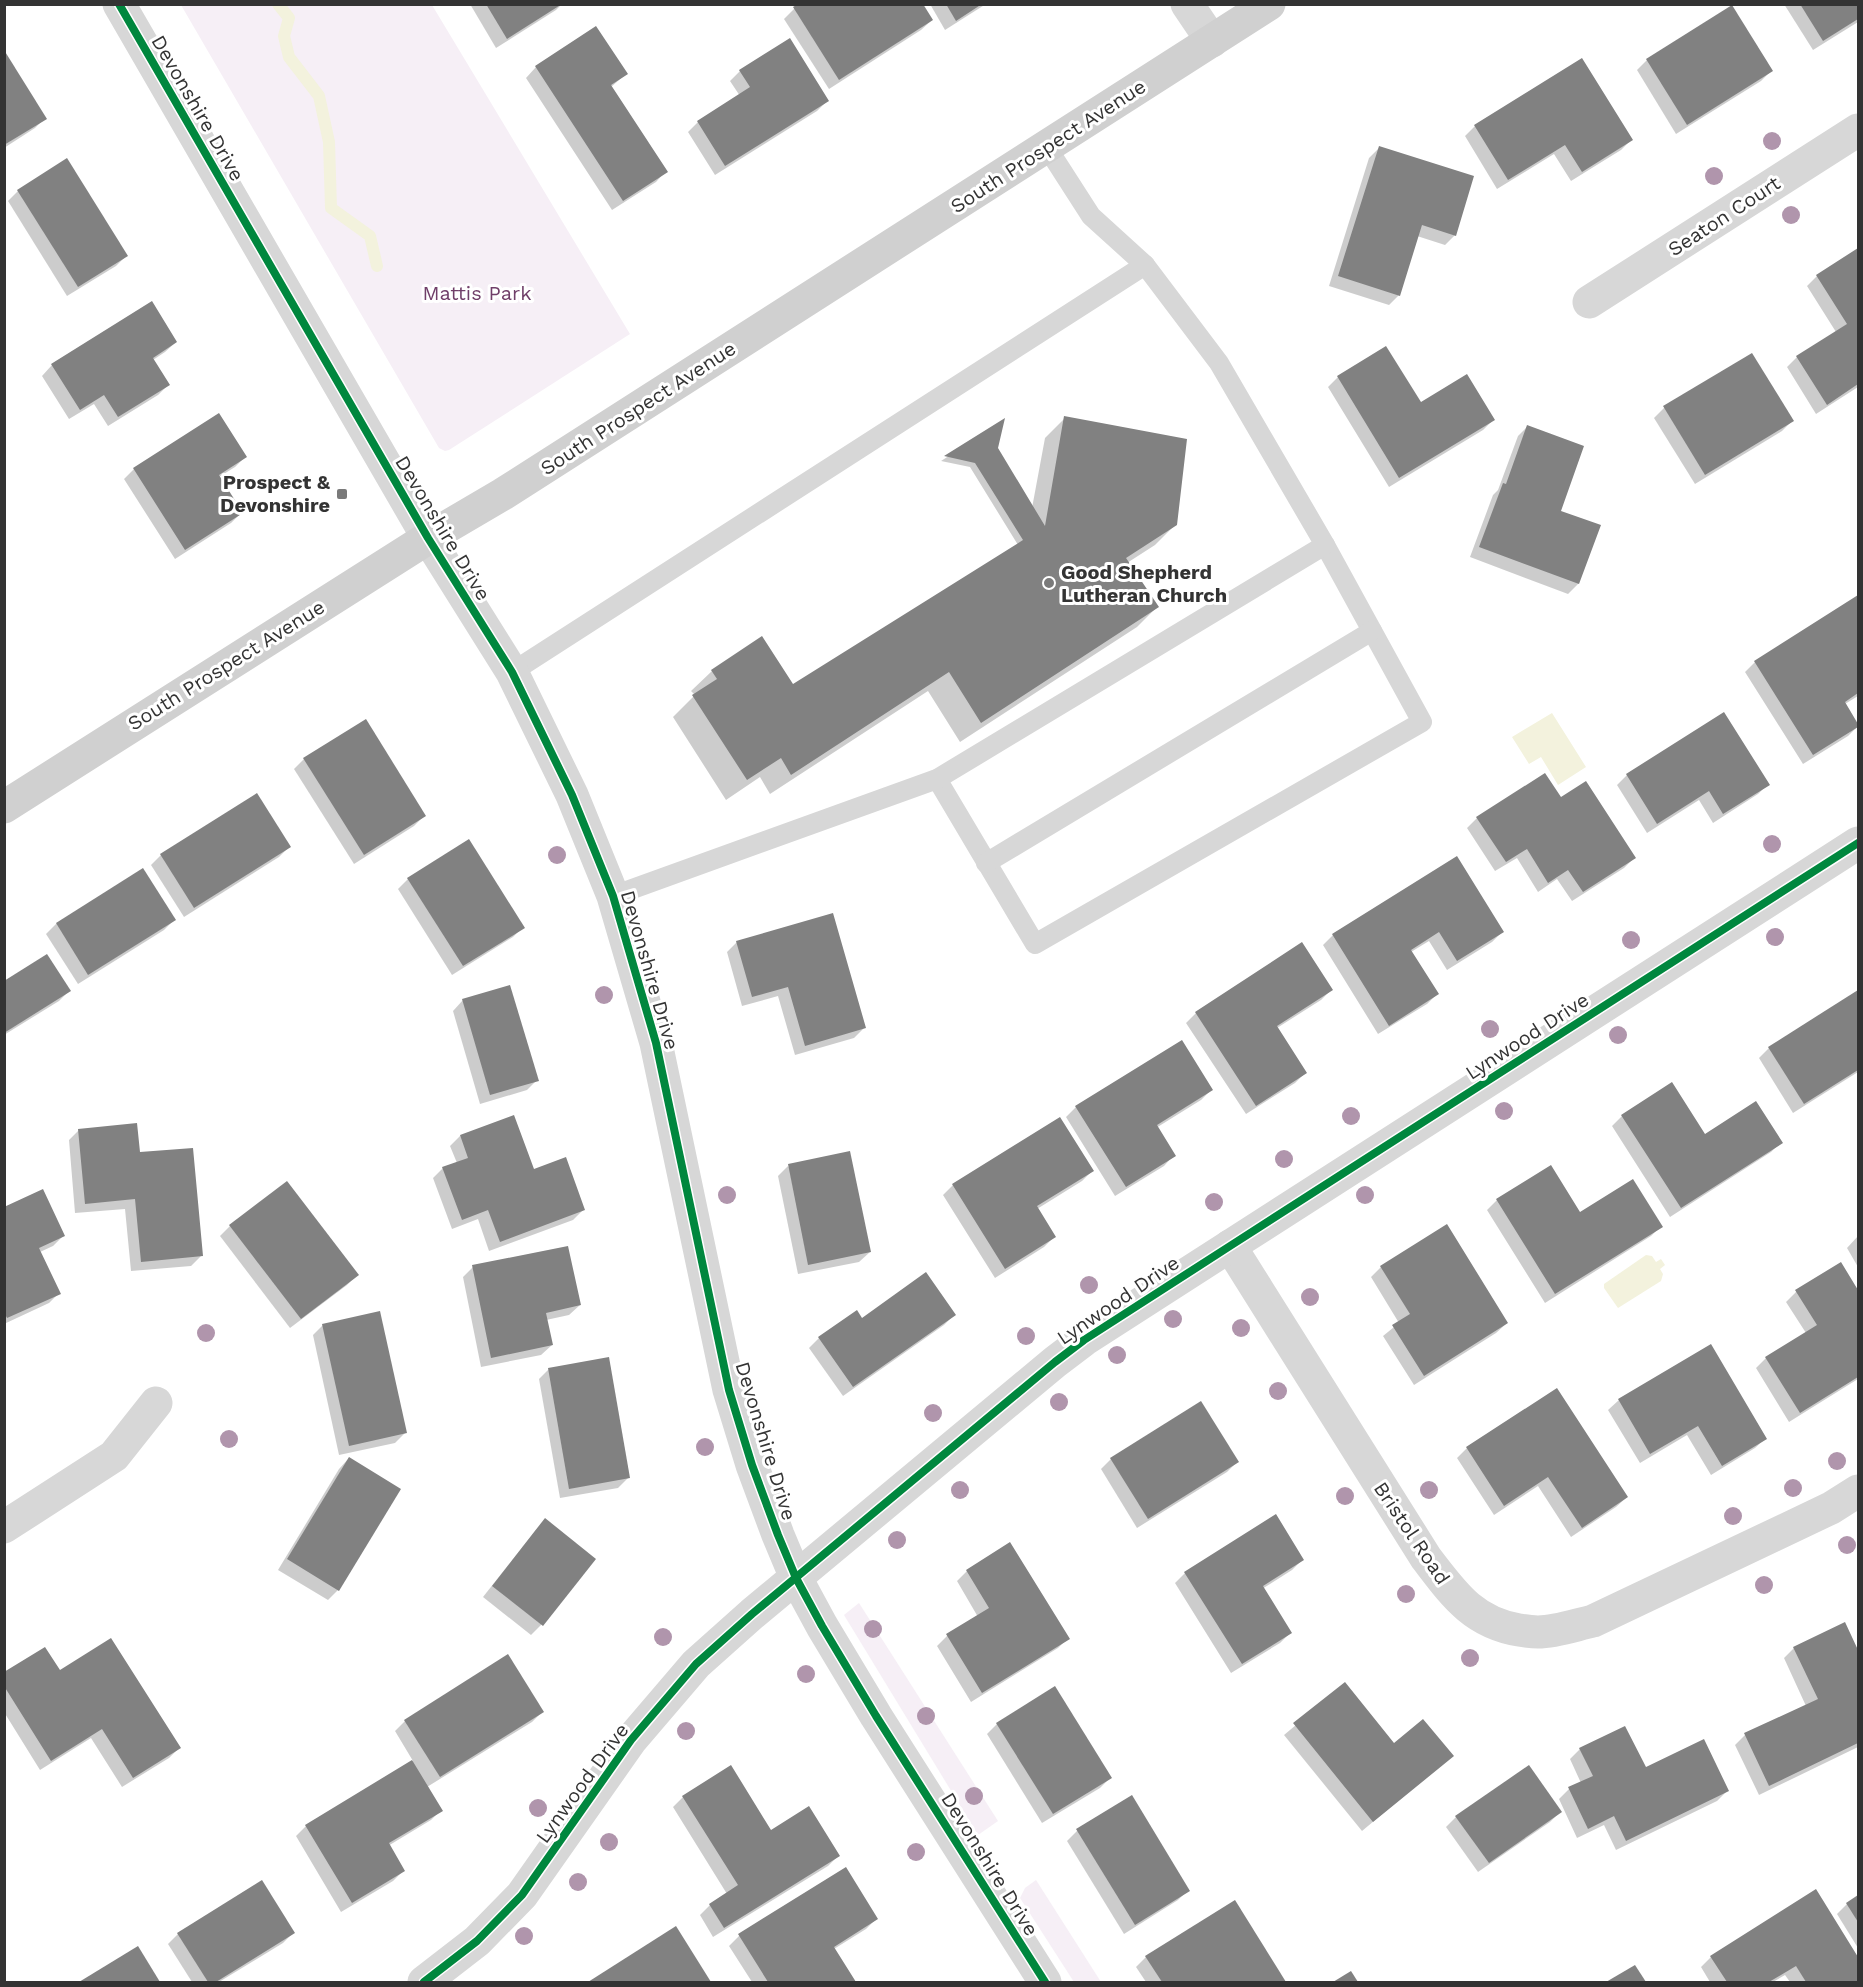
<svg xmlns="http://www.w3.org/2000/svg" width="1863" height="1987" viewBox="0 0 1863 1987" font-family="'Work Sans',sans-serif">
  <rect width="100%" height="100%" fill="#fff"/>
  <!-- green -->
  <g fill="#f6eff6">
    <path d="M181,5H432L630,334L449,450L445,451L439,448Z"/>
    <path d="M859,1603L998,1821L978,1835L844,1615Z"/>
    <path d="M1036,1880L1101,1982H1074L1020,1898L1025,1888Z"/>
  </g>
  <!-- water -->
  <g fill="#f3f2dd">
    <path d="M1552,713L1586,767L1558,785L1541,757L1529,764L1512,737Z"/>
    <path d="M1646,1255L1652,1256L1656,1262L1661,1259L1665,1265L1660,1269L1663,1274L1661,1281L1618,1308L1604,1288V1284Z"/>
  </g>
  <!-- shadow -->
  <g fill="#0003">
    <path d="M470,4H562L556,10L496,48Z"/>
    <path d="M930,4H986L945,30Z"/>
    <path d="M1784,4H1858V22L1813,50Z"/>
    <path d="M1732,7L1772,70L1761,81L1676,134L1637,70L1647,60Z"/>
    <path d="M794,9L932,20L921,30L829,89L784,19Z"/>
    <path d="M596,28L626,74L611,87L666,171L656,182L612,210L526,78L536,67Z"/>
    <path d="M4,53L45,118L35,128L4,148Z"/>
    <path d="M740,71L827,101L817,111L715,175L688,132L698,122L740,96L730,81Z"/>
    <path d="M1475,126L1631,140L1621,150L1571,181L1554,154L1497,189L1465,136Z"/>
    <path d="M1379,148L1455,235L1445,245L1417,236L1399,295L1389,305L1329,286L1369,158Z"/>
    <path d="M18,191L126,256L116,266L67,296L8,201Z"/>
    <path d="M1858,249V387L1816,414L1787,367L1797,357L1836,332L1807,286L1817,276Z"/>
    <path d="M176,342L165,352L153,360L168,385L158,395L108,426L94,404L69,419L42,376L52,365Z"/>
    <path d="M1338,377L1420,404L1493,420L1483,430L1389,487L1328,387Z"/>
    <path d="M1664,408L1792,421L1782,431L1695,484L1654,418Z"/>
    <path d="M1065,418L1176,524L1155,545L1127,563L1157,607L1137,627L960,742L928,691L770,794L760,777L726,800L673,717L695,695L691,691L712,671L761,639L792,686L1018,545L970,467L941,461L1003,421L996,448L1032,508L1045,438Z"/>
    <path d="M1528,426L1559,512L1599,526L1578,584L1568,594L1470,557L1493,495L1498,490L1518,436Z"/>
    <path d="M245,457L235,467L219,477L241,513L231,523L175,559L124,479L134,469Z"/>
    <path d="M1858,597V696L1845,704L1858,726L1848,736L1803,764L1745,672L1755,662Z"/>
    <path d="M304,759L424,816L414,826L354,864L294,769Z"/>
    <path d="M1627,775L1768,784L1758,794L1713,823L1699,800L1647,833L1617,785Z"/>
    <path d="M1560,799L1634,858L1624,868L1572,901L1557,879L1538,892L1517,858L1495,871L1467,828L1477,818Z"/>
    <path d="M289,847L279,857L184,917L151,865L161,855Z"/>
    <path d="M1456,858L1502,932L1492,942L1447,970L1429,941L1411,952L1437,994L1427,1004L1378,1034L1323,945L1333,935Z"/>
    <path d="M143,870L174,920L164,930L78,984L46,934L56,924Z"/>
    <path d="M408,879L523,927L513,937L452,975L398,889Z"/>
    <path d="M737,942L864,1028L854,1038L795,1055L778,996L742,1006L727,952Z"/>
    <path d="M4,983L69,991L59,1001L4,1035Z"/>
    <path d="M1331,990L1321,1000L1277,1028L1305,1073L1295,1083L1246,1114L1186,1023L1196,1013Z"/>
    <path d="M1858,992V1072L1793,1113L1759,1058L1769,1048Z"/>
    <path d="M463,1000L537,1080L527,1090L480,1104L453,1011Z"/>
    <path d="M1671,1084L1704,1136L1781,1142L1771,1152L1670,1217L1612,1126L1622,1116Z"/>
    <path d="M1211,1090L1201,1100L1156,1128L1174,1155L1164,1166L1115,1196L1066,1117L1076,1107Z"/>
    <path d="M79,1130L201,1256L191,1266L131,1271L125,1209L75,1213L69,1140Z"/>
    <path d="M460,1136L533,1171L583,1210L573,1220L489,1251L478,1219L452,1229L433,1178L443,1168L457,1163L450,1146Z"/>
    <path d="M788,1166L870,1252L859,1262L798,1274L778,1176Z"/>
    <path d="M1092,1171L1082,1181L1037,1209L1054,1237L1044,1247L995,1278L943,1195L953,1185Z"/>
    <path d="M286,1183L357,1275L347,1285L290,1328L220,1236L230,1226Z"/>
    <path d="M1497,1200L1579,1214L1661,1226L1651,1236L1545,1303L1487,1210Z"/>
    <path d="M4,1209L63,1236L53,1246L40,1252L59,1293L49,1303L4,1324Z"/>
    <path d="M1858,1236V1267L1847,1248Z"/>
    <path d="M1840,1264L1858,1293V1379L1789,1422L1756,1368L1766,1358L1806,1333L1786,1302L1796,1292Z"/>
    <path d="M473,1267L580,1305L569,1315L546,1320L552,1345L541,1355L481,1367L463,1277Z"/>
    <path d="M1381,1267L1507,1323L1496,1333L1414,1385L1383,1336L1399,1323L1371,1277Z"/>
    <path d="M954,1315L944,1325L843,1396L809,1348L819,1338Z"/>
    <path d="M323,1325L405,1433L395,1443L339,1455L313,1335Z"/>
    <path d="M1710,1346L1766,1438L1755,1448L1711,1475L1687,1435L1640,1463L1608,1410L1619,1400Z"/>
    <path d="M549,1369L628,1478L618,1488L560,1498L539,1379Z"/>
    <path d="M1200,1403L1237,1462L1227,1472L1137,1528L1101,1469L1111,1459Z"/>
    <path d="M1467,1448L1627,1497L1616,1507L1571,1537L1538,1486L1494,1515L1457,1458Z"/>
    <path d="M349,1458L338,1590L328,1600L278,1570L339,1469Z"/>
    <path d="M546,1520L594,1559L541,1625L531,1635L483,1597L536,1530Z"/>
    <path d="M1302,1560L1292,1570L1262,1589L1290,1633L1280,1643L1231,1673L1175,1583L1185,1573Z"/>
    <path d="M967,1571L1068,1638L1058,1648L971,1702L937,1646L947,1636L978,1617L957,1581Z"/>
    <path d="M1844,1624L1858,1654V1747L1759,1795L1735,1745L1745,1735L1806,1706L1784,1658L1794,1648Z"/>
    <path d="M60,1672L179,1748L169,1758L122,1787L91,1738L40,1770L4,1712V1674Z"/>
    <path d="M1345,1684L1394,1745L1452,1756L1362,1831L1284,1735Z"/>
    <path d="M542,1712L532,1722L427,1787L441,1810L431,1820L388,1846L403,1871L393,1881L341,1912L296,1836L306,1826L413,1761L395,1731L405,1721Z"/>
    <path d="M997,1724L1110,1778L1100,1788L1042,1823L987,1734Z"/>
    <path d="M1580,1749L1645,1769L1728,1790L1717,1801L1616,1850L1604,1825L1577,1838L1559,1799L1569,1789L1581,1783L1570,1759Z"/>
    <path d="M683,1797L771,1832L838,1856L828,1866L713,1937L700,1915L710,1905L727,1894L673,1807Z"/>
    <path d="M1131,1797L1188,1890L1178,1900L1124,1934L1067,1841L1077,1831Z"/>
    <path d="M1560,1812L1550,1822L1478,1872L1446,1827L1456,1817Z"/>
    <path d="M1816,1891L1858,1960V1982H1790L1785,1975L1773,1982H1710L1701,1967L1711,1957Z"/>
    <path d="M1858,1897V1948L1837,1914L1847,1904Z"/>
    <path d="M1234,1902L1284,1982H1146L1136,1967L1146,1957Z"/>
    <path d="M876,1919L866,1929L834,1949L855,1982H752L729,1946L739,1936Z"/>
    <path d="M676,1928L710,1982H591Z"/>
    <path d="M294,1932L283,1943L219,1982H192L168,1944L178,1934Z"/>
    <path d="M137,1948L159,1982H82Z"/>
  </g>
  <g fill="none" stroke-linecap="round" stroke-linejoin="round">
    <!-- stream -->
    <path stroke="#f3f2dd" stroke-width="12" d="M278,4L289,18L284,36L289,57L319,96L329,142L331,208L370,236L377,266"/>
  </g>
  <!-- building -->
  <g fill="#818181">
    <path d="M486,4H562L507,39Z"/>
    <path d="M798,4H923L933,20L839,80L793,7Z"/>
    <path d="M946,4H982L956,21Z"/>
    <path d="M1800,4H1858V19L1823,41Z"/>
    <path d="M1732,5L1773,71L1687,125L1646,59Z"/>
    <path d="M596,26L628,74L611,85L668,172L623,201L535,66Z"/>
    <path d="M790,38L829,101L725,166L697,121L750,87L739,70Z"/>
    <path d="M4,50L47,119L4,145Z"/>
    <path d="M1582,58L1633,140L1582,172L1565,145L1508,180L1474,125Z"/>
    <path d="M1379,146L1474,176L1456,236L1422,225L1400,296L1338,276Z"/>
    <path d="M67,158L128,256L78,287L17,190Z"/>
    <path d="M1858,248V384L1827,405L1796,356L1847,324L1816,275Z"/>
    <path d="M152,301L177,342L153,358L170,385L118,417L104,395L80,410L51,364Z"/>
    <path d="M1386,346L1421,402L1467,374L1495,420L1399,478L1337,376Z"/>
    <path d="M1752,353L1794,421L1705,475L1663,406Z"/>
    <path d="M219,413L247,457L219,475L243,513L185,550L133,468Z"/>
    <path d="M1064,416L1187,439L1177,525L1126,558L1159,607L981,723L949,672L791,775L781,758L747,780L692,695L717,679L711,670L762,636L793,684L1023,540L975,463L944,456L1005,418L998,448L1045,526Z"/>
    <path d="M1527,425L1584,446L1561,511L1601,525L1579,584L1479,547L1503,483L1506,484Z"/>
    <path d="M1858,595V693L1845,702L1858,724V727L1813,755L1754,661Z"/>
    <path d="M1724,712L1770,785L1723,814L1709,791L1657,824L1626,774Z"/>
    <path d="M366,719L426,816L364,855L303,758Z"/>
    <path d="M1545,773L1561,797L1586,781L1636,858L1583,892L1568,870L1548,883L1527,849L1506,862L1476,817Z"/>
    <path d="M257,793L291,847L194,908L160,854Z"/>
    <path d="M469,839L525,928L463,966L407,878Z"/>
    <path d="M1457,856L1504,932L1457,961L1439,932L1411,950L1439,994L1389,1026L1332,934Z"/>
    <path d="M143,868L176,920L88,975L56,923Z"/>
    <path d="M833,913L866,1028L805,1046L788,987L752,997L736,941Z"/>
    <path d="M1302,942L1333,990L1277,1026L1307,1073L1256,1106L1195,1012Z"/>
    <path d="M47,954L71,991L4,1033V981Z"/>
    <path d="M510,985L539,1081L490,1095L462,999Z"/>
    <path d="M1858,990V1070L1804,1104L1768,1047Z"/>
    <path d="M1182,1040L1213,1090L1157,1125L1176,1156L1126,1187L1075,1106Z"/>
    <path d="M1672,1082L1705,1134L1756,1101L1783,1143L1681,1208L1621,1115Z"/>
    <path d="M514,1115L534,1169L566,1157L585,1210L500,1242L488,1210L462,1220L442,1167L468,1158L460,1135Z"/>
    <path d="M1060,1117L1094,1171L1037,1206L1056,1237L1005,1269L952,1184Z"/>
    <path d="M137,1123L140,1152L193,1148L203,1256L141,1262L135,1199L85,1204L78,1129Z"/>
    <path d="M850,1151L871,1252L808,1265L788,1164Z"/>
    <path d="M1551,1165L1580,1212L1633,1179L1663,1227L1555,1294L1496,1199Z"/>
    <path d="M287,1181L359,1275L301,1319L229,1225Z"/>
    <path d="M43,1189L65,1236L39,1248L61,1294L7,1318L4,1312V1207Z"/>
    <path d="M1447,1224L1508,1323L1424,1376L1392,1325L1410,1314L1380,1266Z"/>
    <path d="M568,1246L581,1305L546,1313L553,1345L491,1358L472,1265Z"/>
    <path d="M1841,1262L1858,1290V1377L1800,1413L1765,1357L1817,1325L1795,1290Z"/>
    <path d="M926,1272L956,1315L853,1387L818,1337L857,1310L862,1318Z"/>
    <path d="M380,1311L407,1433L349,1446L322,1324Z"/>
    <path d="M1711,1344L1767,1439L1722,1466L1698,1426L1650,1454L1618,1399Z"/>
    <path d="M609,1357L630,1478L569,1489L548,1368Z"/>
    <path d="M1557,1388L1628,1497L1582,1528L1548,1477L1504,1506L1466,1447Z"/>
    <path d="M1201,1401L1239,1462L1148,1519L1110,1458Z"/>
    <path d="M349,1457L401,1489L339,1591L287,1559Z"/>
    <path d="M1276,1514L1304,1560L1263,1586L1292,1633L1242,1664L1184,1572Z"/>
    <path d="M545,1518L596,1559L543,1626L492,1586Z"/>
    <path d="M1010,1542L1070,1639L982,1693L946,1634L989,1608L966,1570Z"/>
    <path d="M1845,1622L1858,1650V1743L1769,1786L1744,1733L1818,1699L1793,1647Z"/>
    <path d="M111,1638L181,1748L133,1778L102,1729L51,1761L4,1686V1672L45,1647L60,1670Z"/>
    <path d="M508,1654L544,1712L440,1777L404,1720Z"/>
    <path d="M1345,1682L1394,1743L1423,1719L1454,1756L1373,1822L1293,1723Z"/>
    <path d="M1055,1686L1112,1778L1053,1814L996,1723Z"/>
    <path d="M1625,1726L1646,1767L1704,1739L1729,1791L1626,1841L1614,1816L1588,1829L1568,1787L1593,1776L1579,1748Z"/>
    <path d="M412,1760L443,1811L389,1843L405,1871L352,1903L305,1825Z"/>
    <path d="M731,1765L771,1830L809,1806L840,1856L724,1928L709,1904L738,1885L682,1796Z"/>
    <path d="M1529,1765L1562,1812L1489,1863L1455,1816Z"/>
    <path d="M1132,1795L1190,1891L1135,1925L1076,1829Z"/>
    <path d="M846,1867L878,1919L834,1947L856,1982H768L738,1934Z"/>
    <path d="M262,1880L295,1933L216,1982H208L177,1933Z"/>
    <path d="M1816,1889L1858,1957V1982H1806L1796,1966L1769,1982H1727L1710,1956Z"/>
    <path d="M1858,1895V1922L1846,1903Z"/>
    <path d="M1235,1900L1286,1982H1162L1145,1956Z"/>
    <path d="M676,1926L711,1982H588Z"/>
    <path d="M138,1946L160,1982H79Z"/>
    <path d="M1635,1965L1646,1982H1606Z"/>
    <path d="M1351,1971L1358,1982H1333Z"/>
  </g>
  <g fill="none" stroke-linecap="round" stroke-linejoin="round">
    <!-- service -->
    <g stroke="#d7d7d7" stroke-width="20">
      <path d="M512,672L1145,265"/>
      <path d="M937,779L1035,944L1422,722L1325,545L1219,363L1145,265L1091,216L1046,146"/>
      <path d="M986,863L1372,631"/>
      <path d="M613,896L937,779L1325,545"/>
    </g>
    <!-- minor -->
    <g stroke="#d7d7d7" stroke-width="33">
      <path d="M1187,4L1212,41"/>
      <path d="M1589,302L1858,130"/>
      <path d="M1230,1246L1426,1558C1453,1593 1472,1622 1519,1630C1525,1631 1532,1632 1538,1632C1556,1632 1575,1625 1593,1621L1831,1508L1858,1491"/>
      <path d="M4,1527L114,1456L156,1403"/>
      <path d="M424,1982L477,1941L522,1895L631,1740L696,1664L752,1614L1055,1362L1084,1340L1230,1246L1858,843"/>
    </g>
    <!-- tertiary -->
    <path stroke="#d7d7d7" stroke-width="33" d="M119,4L428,538L512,672L572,795L613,896L656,1043L729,1390L752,1465L778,1535L796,1578L822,1626L876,1716L1045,1982"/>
    <!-- secondary -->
    <path stroke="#d0d0d0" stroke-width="33" d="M4,807L428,538L503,494L1269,4"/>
    <!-- cycleway casing -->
    <g stroke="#fff" stroke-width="11">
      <g id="cycleway">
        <path d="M119,4L428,538L512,672L572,795L613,896L656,1043L729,1390L752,1465L778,1535L796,1578L822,1626L876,1716L1045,1982"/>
        <path d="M424,1982L477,1941L522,1895L631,1740L696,1664L752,1614L1055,1362L1084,1340L1230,1246L1858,843"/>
      </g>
    </g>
    <!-- cycleway -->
    <use href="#cycleway" stroke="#00873e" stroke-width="8"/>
  </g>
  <!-- trees -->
  <g fill="#b095ac">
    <circle cx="1772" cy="141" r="9"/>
    <circle cx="1714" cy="176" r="9"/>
    <circle cx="1791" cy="215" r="9"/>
    <circle cx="1772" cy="844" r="9"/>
    <circle cx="557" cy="855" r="9"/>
    <circle cx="1775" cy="937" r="9"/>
    <circle cx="1631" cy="940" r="9"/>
    <circle cx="604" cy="995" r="9"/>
    <circle cx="1490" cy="1029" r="9"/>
    <circle cx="1618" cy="1035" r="9"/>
    <circle cx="1504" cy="1111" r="9"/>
    <circle cx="1351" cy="1116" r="9"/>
    <circle cx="1284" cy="1159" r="9"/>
    <circle cx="727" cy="1195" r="9"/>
    <circle cx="1365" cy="1195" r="9"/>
    <circle cx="1214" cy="1202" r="9"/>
    <circle cx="1089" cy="1285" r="9"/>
    <circle cx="1310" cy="1297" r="9"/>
    <circle cx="1173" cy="1319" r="9"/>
    <circle cx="1241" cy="1328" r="9"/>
    <circle cx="206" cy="1333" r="9"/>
    <circle cx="1026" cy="1336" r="9"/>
    <circle cx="1117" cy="1355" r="9"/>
    <circle cx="1278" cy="1391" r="9"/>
    <circle cx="1059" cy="1402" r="9"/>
    <circle cx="933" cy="1413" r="9"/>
    <circle cx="229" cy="1439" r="9"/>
    <circle cx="705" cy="1447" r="9"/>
    <circle cx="1837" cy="1461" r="9"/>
    <circle cx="1793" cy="1488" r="9"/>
    <circle cx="960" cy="1490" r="9"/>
    <circle cx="1429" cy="1490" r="9"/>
    <circle cx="1345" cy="1496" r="9"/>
    <circle cx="1733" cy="1516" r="9"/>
    <circle cx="897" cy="1540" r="9"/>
    <circle cx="1847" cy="1545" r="9"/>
    <circle cx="1764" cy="1585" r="9"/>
    <circle cx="1406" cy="1594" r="9"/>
    <circle cx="873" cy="1629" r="9"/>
    <circle cx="663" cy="1637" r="9"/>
    <circle cx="1470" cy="1658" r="9"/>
    <circle cx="806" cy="1674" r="9"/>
    <circle cx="926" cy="1716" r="9"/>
    <circle cx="686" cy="1731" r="9"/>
    <circle cx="974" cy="1796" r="9"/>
    <circle cx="538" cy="1808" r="9"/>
    <circle cx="609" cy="1842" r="9"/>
    <circle cx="916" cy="1852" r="9"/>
    <circle cx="578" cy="1882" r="9"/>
    <circle cx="524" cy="1936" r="9"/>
  </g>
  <!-- markers -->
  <g fill="#7a7a7a" stroke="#fff" stroke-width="2">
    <rect x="336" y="488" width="12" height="12" rx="3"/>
    <circle cx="1049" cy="583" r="6"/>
  </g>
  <g text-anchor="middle" stroke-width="6" stroke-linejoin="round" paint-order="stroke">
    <!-- street labels -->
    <g font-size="20" fill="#333" stroke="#fff">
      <text transform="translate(198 108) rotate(60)" y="7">Devonshire Drive</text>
      <text transform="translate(1048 146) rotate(-33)" y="7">South Prospect Avenue</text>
      <text transform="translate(1724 216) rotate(-33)" y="7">Seaton Court</text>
      <text transform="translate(638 408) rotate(-33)" y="7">South Prospect Avenue</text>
      <text transform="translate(443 528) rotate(59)" y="7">Devonshire Drive</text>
      <text transform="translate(226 665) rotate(-32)" y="7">South Prospect Avenue</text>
      <text transform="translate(650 970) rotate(74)" y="7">Devonshire Drive</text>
      <text transform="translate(1527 1036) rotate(-33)" y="7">Lynwood Drive</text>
      <text transform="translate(1118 1300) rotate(-34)" y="7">Lynwood Drive</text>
      <text transform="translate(766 1441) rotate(73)" y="7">Devonshire Drive</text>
      <text transform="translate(1412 1533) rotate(56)" y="7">Bristol Road</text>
      <text transform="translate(582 1783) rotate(-54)" y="7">Lynwood Drive</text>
      <text transform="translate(990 1864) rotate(58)" y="7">Devonshire Drive</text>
    </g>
    <!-- park labels -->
    <g font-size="20" fill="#703f69" stroke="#fff">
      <text x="477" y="300">Mattis Park</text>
    </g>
    <!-- poi labels -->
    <g font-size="20" font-weight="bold" fill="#333" stroke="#fff" text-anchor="end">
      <text x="330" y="489">Prospect &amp;<tspan x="330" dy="23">Devonshire</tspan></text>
      <text x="1061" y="579" text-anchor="start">Good Shepherd<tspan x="1061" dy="23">Lutheran Church</tspan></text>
    </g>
  </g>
  <!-- border -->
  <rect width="1863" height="1987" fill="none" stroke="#333333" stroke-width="12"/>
</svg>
